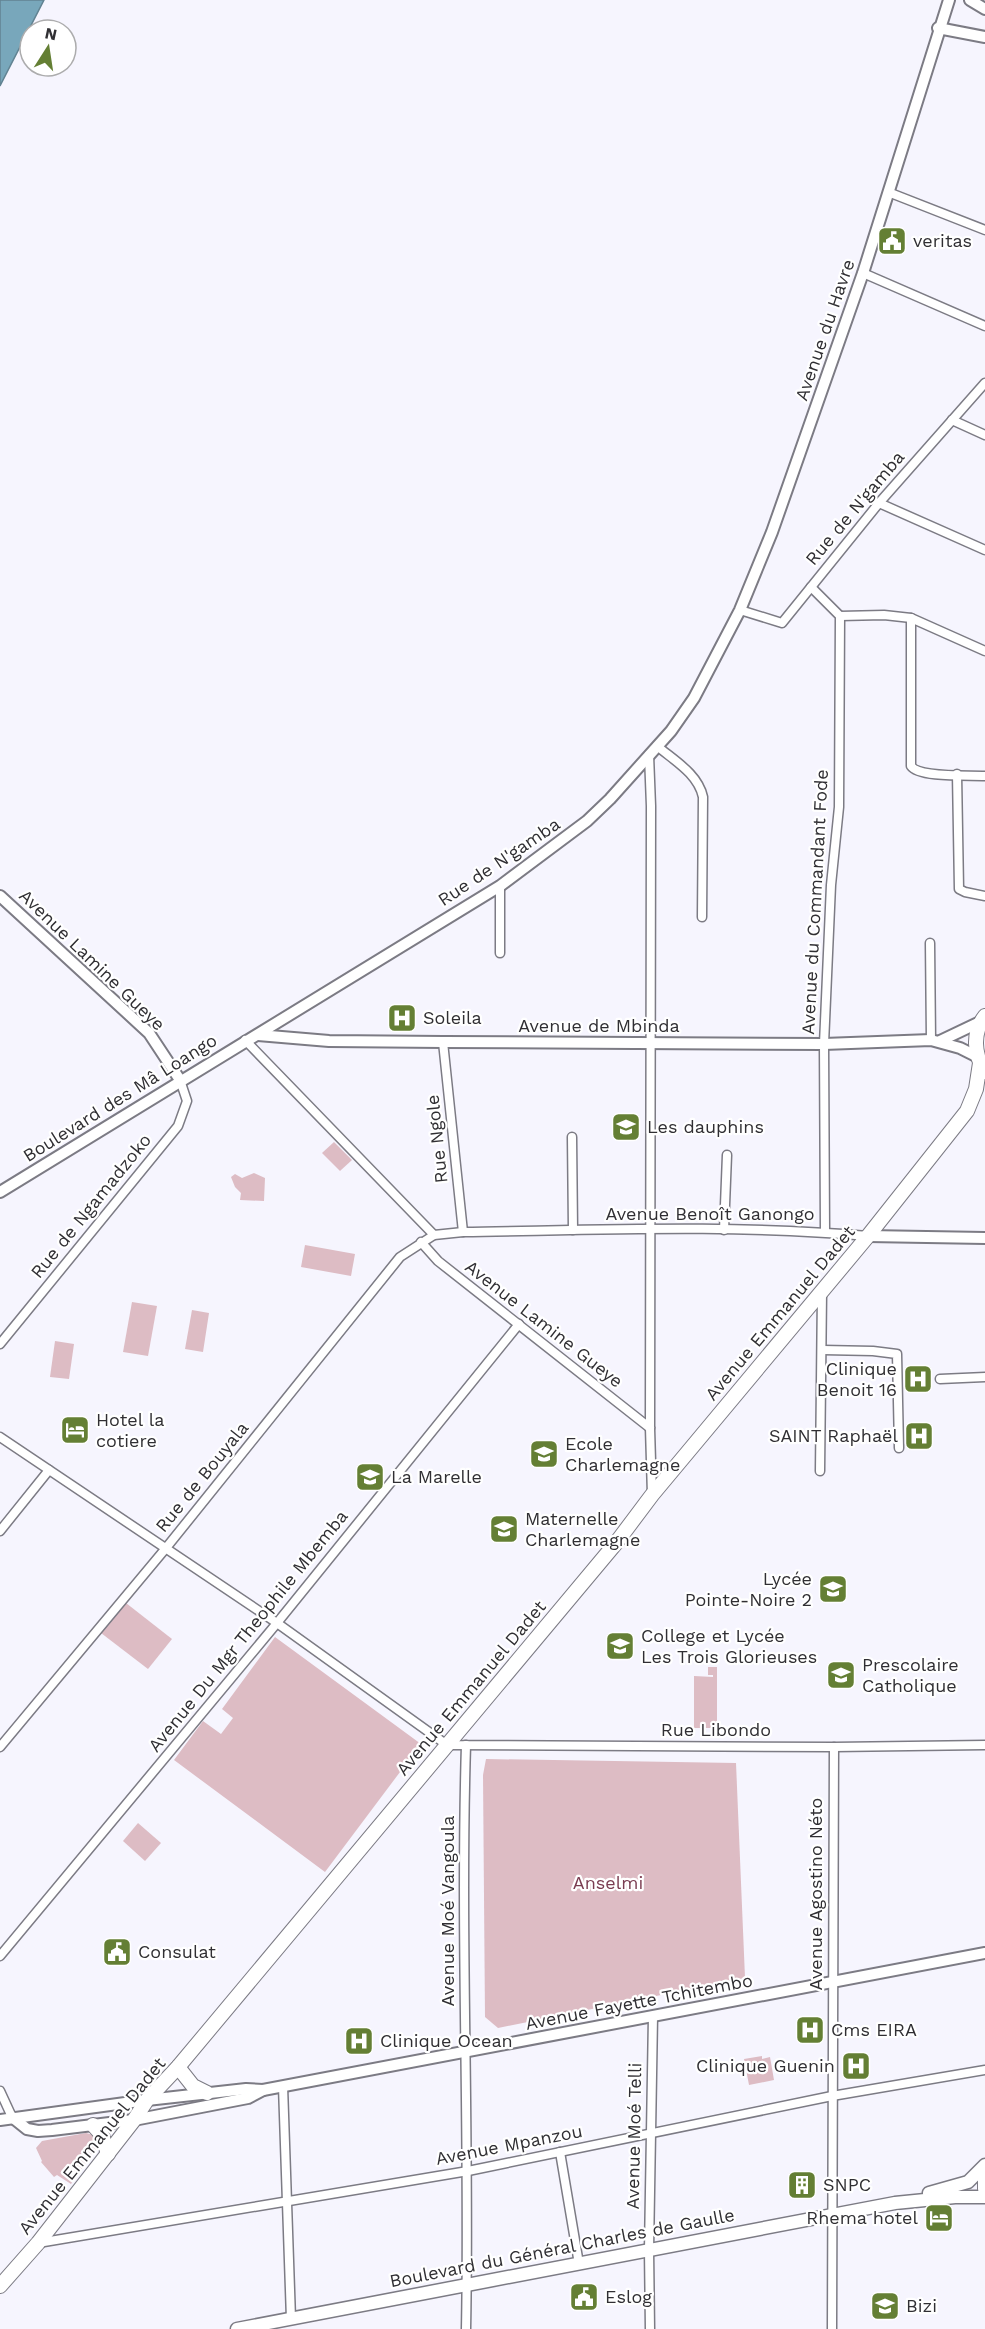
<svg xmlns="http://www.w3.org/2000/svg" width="985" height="2329" viewBox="0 0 985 2329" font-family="'Work Sans',sans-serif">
  <rect width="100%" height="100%" fill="#f6f5fe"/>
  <!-- green -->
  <g fill="#ddbcc4">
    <path d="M334,1142L352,1160L340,1171L322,1153Z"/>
    <path d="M254,1173L265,1178L264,1201L240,1200L241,1193L235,1187L231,1177L235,1174L242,1178Z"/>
    <path d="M305,1245L355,1254L351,1276L301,1267Z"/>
    <path d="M132,1302L157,1306L148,1356L123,1352Z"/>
    <path d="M192,1310L209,1313L203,1352L185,1349Z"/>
    <path d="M55,1341L74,1344L69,1379L50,1377Z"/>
    <path d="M126,1603L172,1639L148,1669L101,1633Z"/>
    <path d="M275,1637L421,1744L325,1872L174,1760L203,1721L221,1734L233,1718L222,1709Z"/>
    <path d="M708,1667H717V1728H694V1676L713,1677V1675H708Z"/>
    <path d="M486,1759L736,1763L745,1978L498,2028L485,2017L483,1775Z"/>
    <path d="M138,1823L161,1843L145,1861L123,1841Z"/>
    <path d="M762,2056V2059L770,2057L774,2080L749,2085L744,2059Z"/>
    <path d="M86,2133L98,2136L102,2146L95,2150L71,2184L57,2175L54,2177L41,2162L42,2161L36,2148L42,2141Z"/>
  </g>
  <!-- water -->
  <path fill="#78a7bb" stroke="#628392" stroke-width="1.5" d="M0,0H44L0,86Z"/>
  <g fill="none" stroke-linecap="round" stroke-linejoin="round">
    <!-- minor casing -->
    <g stroke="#7c7b84" stroke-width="11">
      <g id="minor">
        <path d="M888,192L985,230"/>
        <path d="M863,273L985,326"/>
        <path d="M952,420L985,435"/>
        <path d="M879,503L985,550"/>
        <path d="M811,587L840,616L839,807L831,885L824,1044L825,1232"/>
        <path d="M740,610L782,623L879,503L985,383"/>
        <path d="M840,616L884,615L911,618L985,651"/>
        <path d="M911,618V766C919,778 969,775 985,776"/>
        <path d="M657,746C675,761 698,774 703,797L702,917"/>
        <path d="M649,755L651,806L650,1428L652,1495"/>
        <path d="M957,774L959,889L965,892L985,896"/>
        <path d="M500,886V953"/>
        <path d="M930,943L931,1040"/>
        <path d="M245,1040L434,1235"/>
        <path d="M443,1042L463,1232"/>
        <path d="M572,1137L573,1230"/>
        <path d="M724,1230L727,1155"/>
        <path d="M421,1242L438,1261L650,1428"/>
        <path d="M0,1344L178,1126L187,1101L180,1080"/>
        <path d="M823,1350L873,1351L897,1354L899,1448"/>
        <path d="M940,1379L985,1377"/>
        <path d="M0,1437L277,1623L447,1745L834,1747L985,1745"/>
        <path d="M820,1471L822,1292"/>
        <path d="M0,1531L49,1470"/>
        <path d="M466,1745C460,1940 470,2134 466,2329"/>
        <path d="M0,1747L166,1548L400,1257L434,1235L463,1232C598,1230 734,1224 868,1236"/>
        <path d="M0,1956L277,1623L519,1324"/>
        <path d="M283,2086L291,2319"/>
        <path d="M0,2091L12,2117"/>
        <path d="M560,2152L579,2264"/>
        <path d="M38,2243L468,2171L832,2096L985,2070"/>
        <path d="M650,2329L649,2250L653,2016"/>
        <path d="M832,2329L834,1747"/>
      </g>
    </g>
    <!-- tertiary casing -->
    <g stroke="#7c7b84" stroke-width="14">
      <g id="tertiary">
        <path d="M970,0L985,9"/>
        <path d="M938,28L985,37"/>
        <path d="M0,896L149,1033L180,1080"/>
        <path d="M258,1035L329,1041L443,1042L824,1044L931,1040L960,1048L978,1057"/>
        <path d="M940,1041L980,1022"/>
        <path d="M0,1192L500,886L587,821L610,799L671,731L694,698L740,610L772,532L863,273L949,0"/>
        <path d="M868,1236L985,1238"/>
        <path d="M12,2117L27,2129L38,2131L52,2130L134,2120L248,2098L263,2090"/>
        <path d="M0,2120L147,2100L246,2089L263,2090L985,1953"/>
      </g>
    </g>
    <!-- secondary casing -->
    <g stroke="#7c7b84" stroke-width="15">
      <g id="secondary">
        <path d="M929,2193L968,2182L985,2165"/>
        <path d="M237,2329L895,2203L955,2197H985"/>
      </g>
    </g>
    <!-- primary casing -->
    <g stroke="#7c7b84" stroke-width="16">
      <g id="primary">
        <path d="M178,2067L193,2086L207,2093"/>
        <path d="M93,2125L102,2135L108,2154"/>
        <path d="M0,2286L38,2243L134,2120L147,2100L178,2067L616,1543L652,1495L868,1236L967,1111L976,1089L980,1063"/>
      </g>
    </g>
    <!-- trunk casing -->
    <g stroke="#7c7b84" stroke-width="16">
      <g id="trunk">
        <path d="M985,1016C972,1033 974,1054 985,1072"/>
        <path d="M985,2171V2189"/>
      </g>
    </g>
    <!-- minor -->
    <use href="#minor" stroke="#fff" stroke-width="8"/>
    <!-- tertiary -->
    <use href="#tertiary" stroke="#fff" stroke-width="10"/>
    <!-- secondary -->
    <use href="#secondary" stroke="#fff" stroke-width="12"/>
    <!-- primary -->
    <use href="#primary" stroke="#fff" stroke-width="14"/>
    <!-- trunk -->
    <use href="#trunk" stroke="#fff" stroke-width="14"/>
  </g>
  <!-- icons -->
  <defs>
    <g id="civic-square" transform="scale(1.5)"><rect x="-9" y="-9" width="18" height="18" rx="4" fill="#647f34" stroke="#fff"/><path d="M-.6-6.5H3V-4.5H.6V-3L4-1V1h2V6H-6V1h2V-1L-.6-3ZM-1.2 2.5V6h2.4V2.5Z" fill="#fff"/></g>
    <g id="hospital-square" transform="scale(1.5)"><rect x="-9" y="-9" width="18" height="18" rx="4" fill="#647f34" stroke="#fff"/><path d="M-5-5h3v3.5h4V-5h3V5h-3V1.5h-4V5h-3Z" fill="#fff"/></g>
    <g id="school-square" transform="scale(1.5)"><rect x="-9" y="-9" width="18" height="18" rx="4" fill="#647f34" stroke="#fff"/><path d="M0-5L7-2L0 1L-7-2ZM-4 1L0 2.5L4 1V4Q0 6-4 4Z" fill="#fff"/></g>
    <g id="hotel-square" transform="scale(1.5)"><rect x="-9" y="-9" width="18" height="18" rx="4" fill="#647f34" stroke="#fff"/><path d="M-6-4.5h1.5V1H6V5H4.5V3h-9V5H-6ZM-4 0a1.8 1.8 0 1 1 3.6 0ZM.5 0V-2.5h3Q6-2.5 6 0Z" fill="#fff"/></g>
    <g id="building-square" transform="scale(1.5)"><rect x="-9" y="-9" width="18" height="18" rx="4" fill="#647f34" stroke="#fff"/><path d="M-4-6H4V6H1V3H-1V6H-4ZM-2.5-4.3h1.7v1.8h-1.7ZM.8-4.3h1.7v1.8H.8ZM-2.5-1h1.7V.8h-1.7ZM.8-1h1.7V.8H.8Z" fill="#fff"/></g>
  </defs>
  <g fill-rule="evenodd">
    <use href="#civic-square" x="892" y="241"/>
    <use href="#hospital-square" x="402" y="1018"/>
    <use href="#school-square" x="626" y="1127"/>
    <use href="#hospital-square" x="918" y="1379"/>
    <use href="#hotel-square" x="75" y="1430"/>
    <use href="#hospital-square" x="919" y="1436"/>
    <use href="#school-square" x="544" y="1454"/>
    <use href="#school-square" x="370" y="1477"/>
    <use href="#school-square" x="504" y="1529"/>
    <use href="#school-square" x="833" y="1589"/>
    <use href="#school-square" x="620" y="1646"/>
    <use href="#school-square" x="841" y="1675"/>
    <use href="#civic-square" x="117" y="1952"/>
    <use href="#hospital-square" x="810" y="2030"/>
    <use href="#hospital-square" x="359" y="2041"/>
    <use href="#hospital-square" x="856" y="2066"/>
    <use href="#building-square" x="802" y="2185"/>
    <use href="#hotel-square" x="939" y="2218"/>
    <use href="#civic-square" x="584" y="2297"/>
    <use href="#school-square" x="885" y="2306"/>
  </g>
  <g text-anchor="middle" stroke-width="4.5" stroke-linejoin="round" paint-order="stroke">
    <!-- poi labels -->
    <g font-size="18" fill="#302f33" stroke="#fff" text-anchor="start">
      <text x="913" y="247">veritas</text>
      <text x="423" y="1024">Soleila</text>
      <text x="647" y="1133">Les dauphins</text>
      <text x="897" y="1375" text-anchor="end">Clinique<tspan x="897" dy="21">Benoit 16</tspan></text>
      <text x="96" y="1426">Hotel la<tspan x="96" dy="21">cotiere</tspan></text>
      <text x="898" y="1442" text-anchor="end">SAINT Raphaël</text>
      <text x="565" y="1450">Ecole<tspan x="565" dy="21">Charlemagne</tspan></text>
      <text x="391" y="1483">La Marelle</text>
      <text x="525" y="1525">Maternelle<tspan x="525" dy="21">Charlemagne</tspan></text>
      <text x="812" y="1585" text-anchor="end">Lycée<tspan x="812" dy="21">Pointe-Noire 2</tspan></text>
      <text x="641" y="1642">College et Lycée<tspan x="641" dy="21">Les Trois Glorieuses</tspan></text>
      <text x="862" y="1671">Prescolaire<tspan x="862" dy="21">Catholique</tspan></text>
      <text x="138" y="1958">Consulat</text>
      <text x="831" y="2036">Cms EIRA</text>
      <text x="380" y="2047">Clinique Ocean</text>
      <text x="835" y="2072" text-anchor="end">Clinique Guenin</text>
      <text x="823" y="2191">SNPC</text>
      <text x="918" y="2224" text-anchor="end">Rhema hotel</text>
      <text x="605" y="2303">Eslog</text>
      <text x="906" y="2312">Bizi</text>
    </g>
    <!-- street labels -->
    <g font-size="18" fill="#302f33" stroke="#fff">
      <text transform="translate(825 330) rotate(-71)" y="6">Avenue du Havre</text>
      <text transform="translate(855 508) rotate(-50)" y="6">Rue de N'gamba</text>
      <text transform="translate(499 862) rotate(-34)" y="6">Rue de N'gamba</text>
      <text transform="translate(815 902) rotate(-87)" y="6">Avenue du Commandant Fode</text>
      <text transform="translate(92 960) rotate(44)" y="6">Avenue Lamine Gueye</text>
      <text x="599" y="1032">Avenue de Mbinda</text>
      <text transform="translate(120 1098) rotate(-32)" y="6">Boulevard des Mâ Loango</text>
      <text transform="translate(437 1139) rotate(-96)" y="6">Rue Ngole</text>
      <text transform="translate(91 1206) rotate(-51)" y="6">Rue de Ngamadzoko</text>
      <text x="710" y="1220">Avenue Benoît Ganongo</text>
      <text transform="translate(780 1313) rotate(-50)" y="6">Avenue Emmanuel Dadet</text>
      <text transform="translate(544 1324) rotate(38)" y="6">Avenue Lamine Gueye</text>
      <text transform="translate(202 1477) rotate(-51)" y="6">Rue de Bouyala</text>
      <text transform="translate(248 1631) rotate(-51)" y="6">Avenue Du Mgr Theophile Mbemba</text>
      <text transform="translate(471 1688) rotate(-50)" y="6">Avenue Emmanuel Dadet</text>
      <text x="716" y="1736">Rue Libondo</text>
      <text transform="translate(816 1894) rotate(-90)" y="6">Avenue Agostino Néto</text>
      <text transform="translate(448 1911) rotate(-90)" y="6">Avenue Moé Vangoula</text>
      <text transform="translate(639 2002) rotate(-11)" y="6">Avenue Fayette Tchitembo</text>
      <text transform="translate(634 2136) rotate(-89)" y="6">Avenue Moé Telli</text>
      <text transform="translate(509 2145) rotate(-11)" y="6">Avenue Mpanzou</text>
      <text transform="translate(92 2146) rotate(-51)" y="6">Avenue Emmanuel Dadet</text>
      <text transform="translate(562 2248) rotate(-11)" y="6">Boulevard du Général Charles de Gaulle</text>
    </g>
    <!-- park labels -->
    <g font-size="18" fill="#7a3c51" stroke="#fff">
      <text x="608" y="1889">Anselmi</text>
    </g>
  </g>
  <!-- north arrow -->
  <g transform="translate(48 48) rotate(12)"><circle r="28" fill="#ffffff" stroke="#acacad" stroke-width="1.5"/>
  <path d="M0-4.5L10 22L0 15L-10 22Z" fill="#647f34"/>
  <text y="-9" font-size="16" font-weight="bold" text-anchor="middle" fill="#302f33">N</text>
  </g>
</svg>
